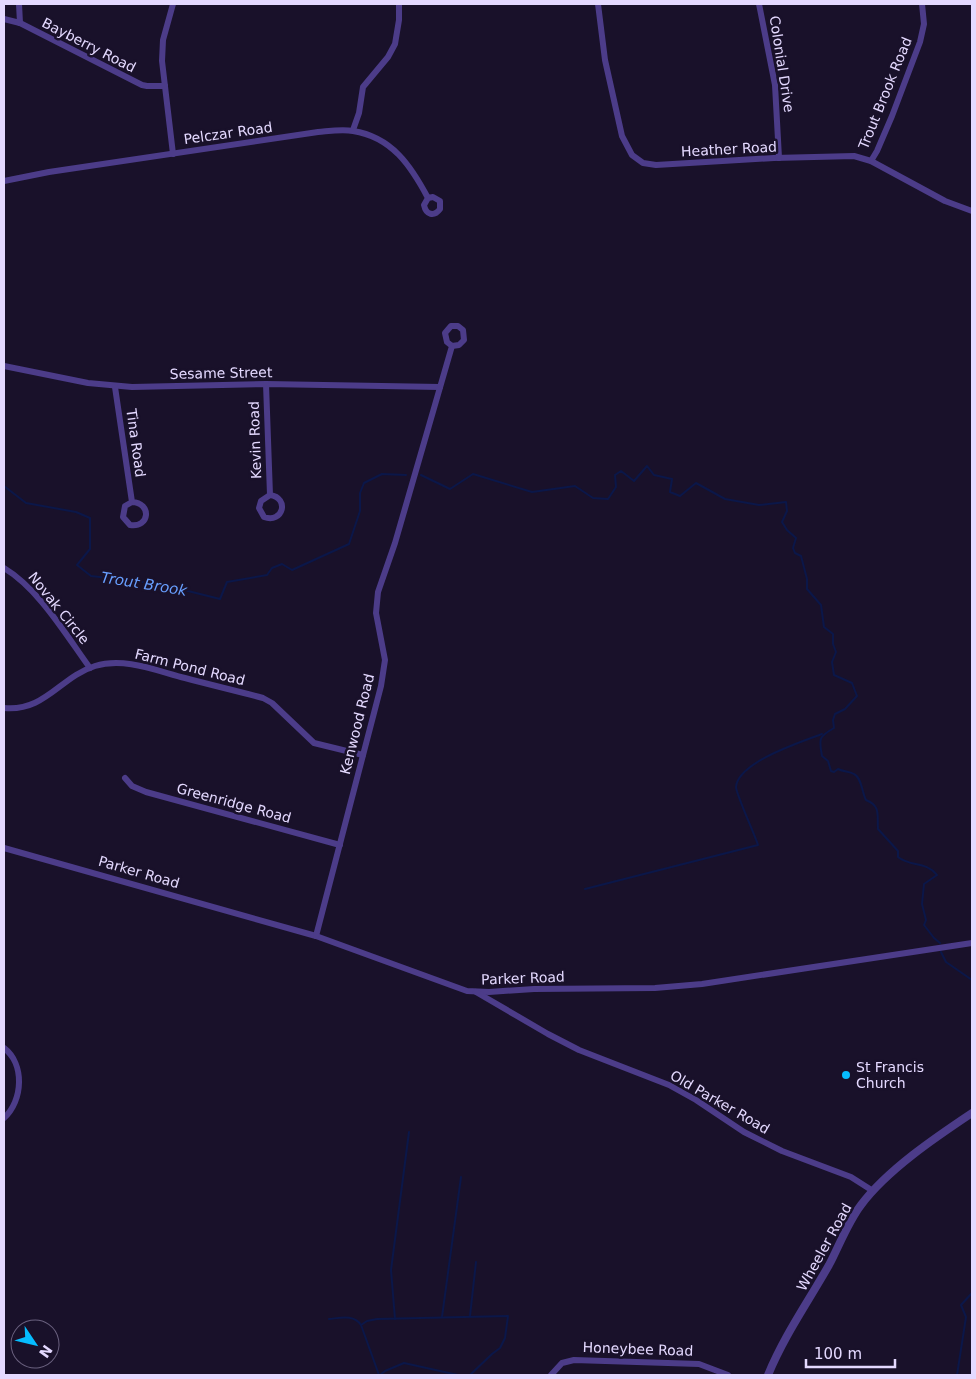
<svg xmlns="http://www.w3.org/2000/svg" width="976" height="1379" viewBox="0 0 976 1379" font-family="'DejaVu Sans',sans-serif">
  <rect width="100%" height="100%" fill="#19112a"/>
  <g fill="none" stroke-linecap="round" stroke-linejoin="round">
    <!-- stream -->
    <g stroke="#0b1749" stroke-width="2">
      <path d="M421,475L450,489L473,474L532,492L575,486L593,498L608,499L616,487L615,475L621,471L634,481L647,466L654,475L672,479L670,492L680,496L696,483L725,499L759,505L786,502L787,511L782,522L787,530L796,538L793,548L795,553L801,556L807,579V589L821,605L824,627L833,634V644L836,652L832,662L834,675L852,683L857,696L845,709L835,714L833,720L834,728C818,737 819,739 822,756L828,761L831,771L834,772L838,769C844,772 849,771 854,774C862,778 862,793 866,800C881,806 877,815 878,829L898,851V857C910,867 926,861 937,875L924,884L922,904L926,920L924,925L934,938L940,943"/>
      <path d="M4,486L26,503L76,512L90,518V549L77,565L91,576L160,584L220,599L227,582L267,575L272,568L282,564L292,570L349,544L360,511V493L364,483L382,474L406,475"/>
      <path d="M585,889L758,845C755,835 736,794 736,787C738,762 801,742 822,734"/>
      <path d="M941,952L946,962L972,980"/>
      <path d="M470,1316L476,1262"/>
      <path d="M442,1317L461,1177"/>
      <path d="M329,1319C340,1318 354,1314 361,1325L379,1375"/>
      <path d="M395,1319L391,1270L409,1132"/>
      <path d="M361,1325L367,1321L377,1319L508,1316L505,1338L500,1348L492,1354L470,1375"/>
      <path d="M380,1375L385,1371L404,1363L458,1375"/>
      <path d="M957,1375L966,1317L961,1305L972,1293"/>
    </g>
    <!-- minor -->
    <g stroke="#4c3c89" stroke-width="6">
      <path d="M19,4L20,23"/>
      <path d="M598,4L605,60L622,136L632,155L643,163L656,165L774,158L854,156L871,161L945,201L972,211"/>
      <path d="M759,4L775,85L779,158"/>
      <path d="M4,19L20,23L142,85L147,86H165"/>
      <path d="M353,130L359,113L363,87L388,57L395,44L399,20V4"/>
      <path d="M173,154L162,61L163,40L173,4"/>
      <path d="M871,161L877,151L892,116L920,42L924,24L922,4"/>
      <path d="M4,181L49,172L318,132C330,131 342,129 353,131C392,137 411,166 428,198L433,197L440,201V209C434,217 426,215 424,205L428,198"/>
      <path d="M4,366L88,383L132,387L266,384L440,387"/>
      <path d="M266,384L270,495C290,498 283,524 264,517L259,508L261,501L270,495"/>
      <path d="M115,387L132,502L125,506L123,517L130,525C150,528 152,503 132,502"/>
      <path d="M4,568C39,589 66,635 90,668"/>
      <path d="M4,708C45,712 60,677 95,666C125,657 157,671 185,678C211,685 237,691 263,698L272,703L314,743L363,755"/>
      <path d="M125,778L132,786L146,792L340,845"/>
      <path d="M4,848L316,936L467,991L489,992L534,989L655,988L702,984L972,943"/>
      <path d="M316,936L381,686L385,660L376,613L378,592L395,543L452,346L459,345L464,340L463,330L458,326H451L445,333L447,342L452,346"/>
      <path d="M476,992L548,1034L579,1050L669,1085L696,1100L744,1132L782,1151L851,1177L873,1191"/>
      <path d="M4,1048C25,1064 23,1101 4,1118"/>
      <path d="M551,1375L562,1363L574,1360L699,1364L728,1375"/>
    </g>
    <!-- tertiary -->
    <path stroke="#4c3c89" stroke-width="8" d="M768,1375C784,1336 808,1302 829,1265C839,1246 848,1222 861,1205C887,1170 936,1137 972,1113"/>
  </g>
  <!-- markers -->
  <circle fill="#06bcfe" stroke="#19112a" stroke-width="2" cx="846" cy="1075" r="5"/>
  <g text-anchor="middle" stroke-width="5" stroke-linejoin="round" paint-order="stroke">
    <!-- street labels -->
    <g font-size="14" fill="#e4d9ff" stroke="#19112a">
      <text transform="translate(89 45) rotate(27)" y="5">Bayberry Road</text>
      <text transform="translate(782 64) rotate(81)" y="5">Colonial Drive</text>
      <text transform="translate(885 93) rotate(-68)" y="5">Trout Brook Road</text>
      <text transform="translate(228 133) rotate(-8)" y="5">Pelczar Road</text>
      <text transform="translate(729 149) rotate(-3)" y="5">Heather Road</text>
      <text transform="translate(221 373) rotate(-1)" y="5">Sesame Street</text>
      <text transform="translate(255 440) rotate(-92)" y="5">Kevin Road</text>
      <text transform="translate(136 443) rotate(82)" y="5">Tina Road</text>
      <text transform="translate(59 608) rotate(51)" y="5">Novak Circle</text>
      <text transform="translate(190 667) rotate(14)" y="5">Farm Pond Road</text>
      <text transform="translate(357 724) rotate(-76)" y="5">Kenwood Road</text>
      <text transform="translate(234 803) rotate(15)" y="5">Greenridge Road</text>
      <text transform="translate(139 872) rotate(16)" y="5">Parker Road</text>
      <text transform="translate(523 978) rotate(-2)" y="5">Parker Road</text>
      <text transform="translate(720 1102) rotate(30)" y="5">Old Parker Road</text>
      <text transform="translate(824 1247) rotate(-61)" y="5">Wheeler Road</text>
      <text transform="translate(638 1349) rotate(2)" y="5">Honeybee Road</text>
    </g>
    <!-- poi labels -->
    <g font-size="14" fill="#e4d9ff" stroke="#19112a" text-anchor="start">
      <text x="856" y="1072">St Francis<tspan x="856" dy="16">Church</tspan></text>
    </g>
    <!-- water labels -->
    <g font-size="15" font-style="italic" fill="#689fff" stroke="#19112a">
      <text transform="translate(144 584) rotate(9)" y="5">Trout Brook</text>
    </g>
  </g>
  <!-- border -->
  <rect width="976" height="1379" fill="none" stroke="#e4d9ff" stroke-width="10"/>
  <!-- north arrow -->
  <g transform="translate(35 1344) rotate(125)"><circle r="24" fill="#19112a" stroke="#6a617f"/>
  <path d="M0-4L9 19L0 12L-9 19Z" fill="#06bcfe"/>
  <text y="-8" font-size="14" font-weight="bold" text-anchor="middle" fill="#e4d9ff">N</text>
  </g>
  <!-- scale -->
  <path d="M806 1359v8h89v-8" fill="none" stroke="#e4d9ff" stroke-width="2.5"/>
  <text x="814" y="1359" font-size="15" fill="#e4d9ff" stroke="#19112a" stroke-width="4" paint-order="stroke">100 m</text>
</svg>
